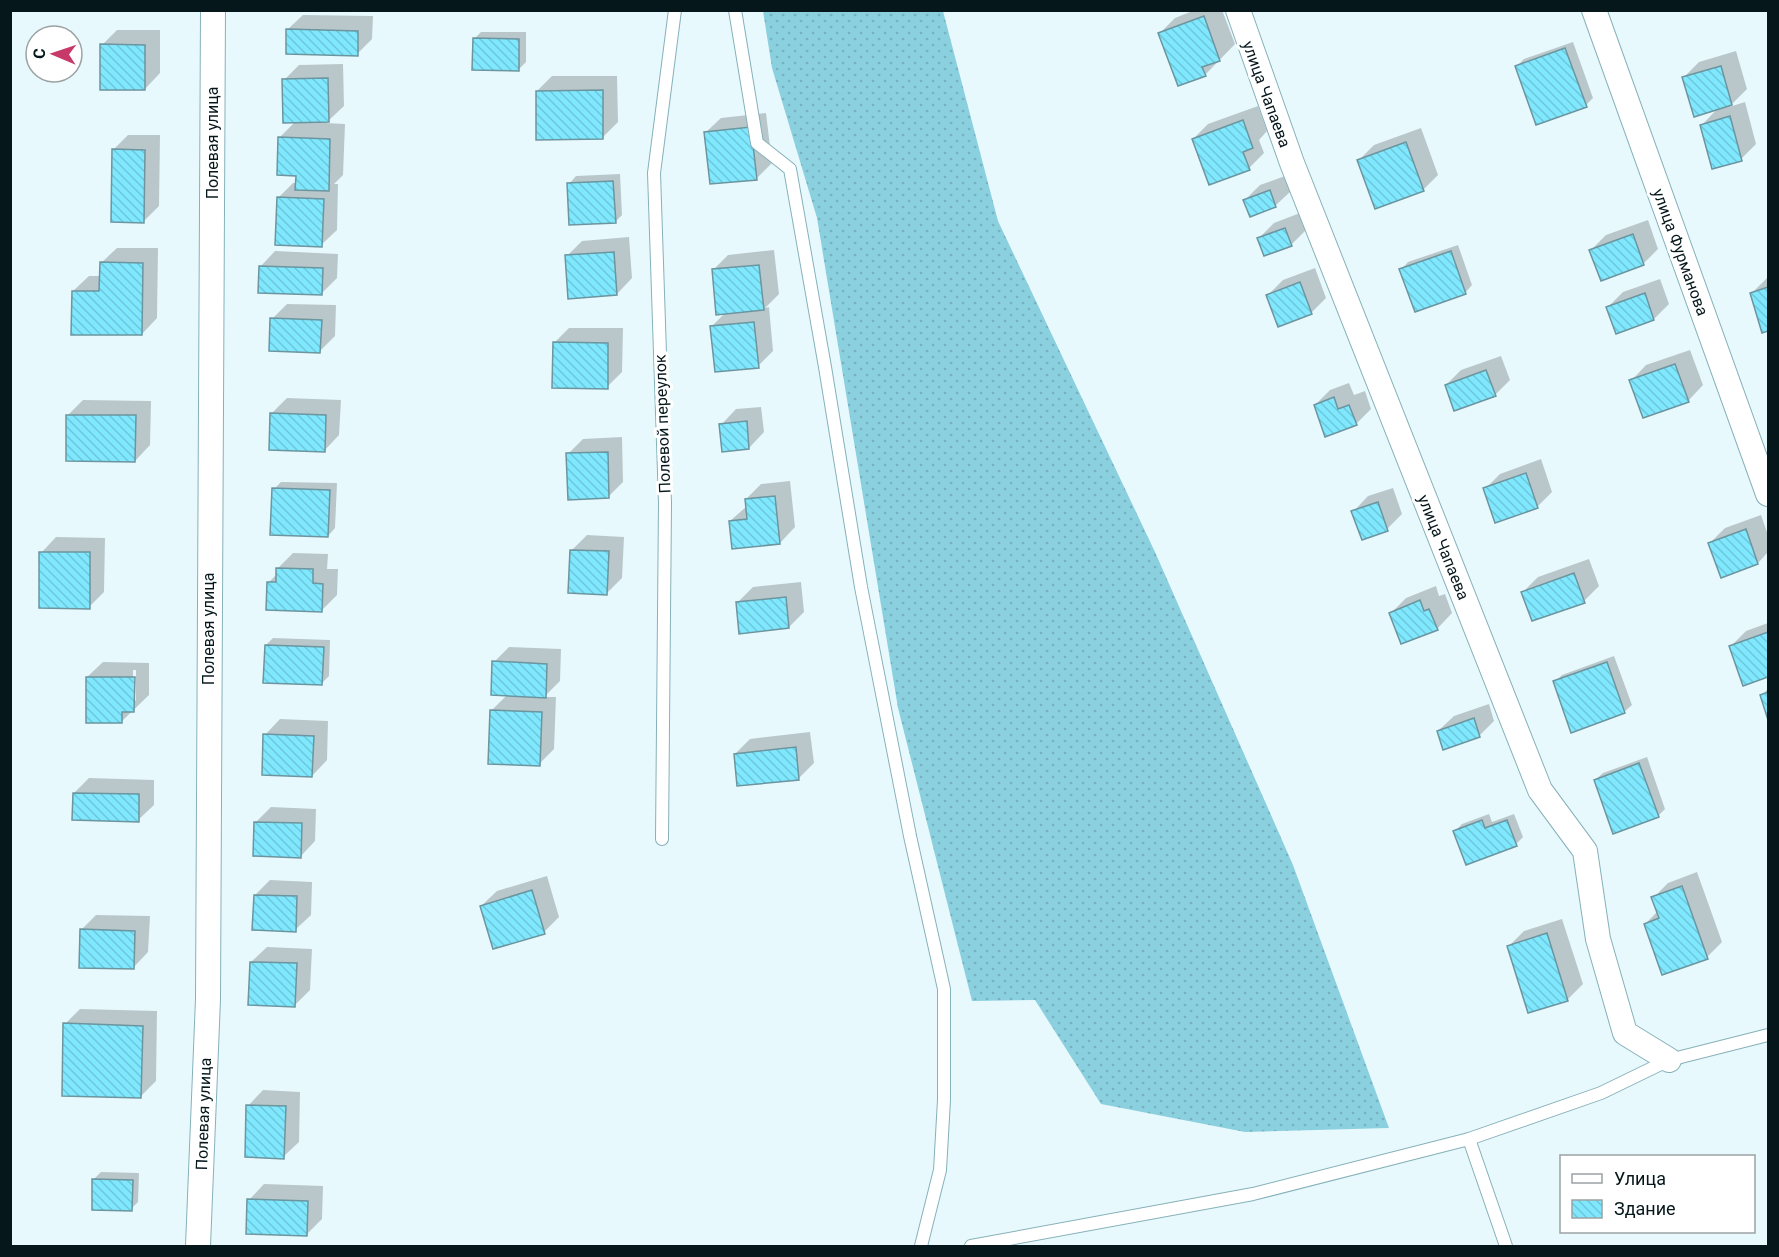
<svg xmlns="http://www.w3.org/2000/svg" width="1779" height="1257" viewBox="0 0 1779 1257" font-family="Roboto,sans-serif">
  <defs>
    <pattern id="grass-dots" width="8" height="8" patternUnits="userSpaceOnUse" patternTransform="scale(1.5)"><rect width="8" height="8" fill="#8bd0df"/><path d="M2 2h.1M6 6h.1" fill="none" stroke="#76b2bf" stroke-width="1.8" stroke-linecap="round"/></pattern>
    <pattern id="building-back-hatch" width="6" height="6" patternUnits="userSpaceOnUse" patternTransform="scale(1.5)"><rect width="6" height="6" fill="#80e8fe"/><path d="M-1 5l2 2M0 0l6 6M5-1l2 2" fill="none" stroke="#6dc6d9"/></pattern>
  </defs>
  <rect width="100%" height="100%" fill="#e8f9fd"/>
  <!-- grass -->
  <path fill="url(#grass-dots)" d="M763,11H943L998,221L1155,552L1293,865L1389,1128L1245,1132L1101,1104L1035,1000L972,1001L898,708L817,218L772,68Z"/>
  <!-- shadow -->
  <g fill="#0003" fill-rule="evenodd">
    <path d="M1195,10H1222L1235,44L1205,75L1160,33L1175,18Z"/>
    <path d="M303,15L373,16L372,39L357,54L287,30Z"/>
    <path d="M117,30H160V73L145,89L102,45Z"/>
    <path d="M481,32H526V62L519,69L474,39Z"/>
    <path d="M1573,42L1593,98L1586,105L1517,66L1524,59Z"/>
    <path d="M1736,51L1747,89L1729,107L1745,102L1756,144L1741,159L1701,126L1719,107L1684,77L1699,62Z"/>
    <path d="M343,64L344,106L326,123L345,124L343,175L334,184H338L337,230L321,245L278,198L293,183H297V174L280,137L296,121L284,80L299,65Z"/>
    <path d="M552,76H617L618,122L602,138L537,91Z"/>
    <path d="M1258,106L1267,131L1259,140L1264,153L1249,168L1193,139L1208,124Z"/>
    <path d="M766,113L772,163L757,178L705,133L721,118Z"/>
    <path d="M1421,128L1438,175L1423,190L1359,160L1374,145Z"/>
    <path d="M128,135H160L159,206L144,221L113,150Z"/>
    <path d="M620,174L622,215L615,222L569,184L576,176Z"/>
    <path d="M1285,176L1291,191L1275,206L1245,200L1260,185Z"/>
    <path d="M1300,213L1306,230L1291,245L1259,238L1274,223Z"/>
    <path d="M1648,220L1658,249L1643,264L1591,250L1606,235Z"/>
    <path d="M629,237L632,278L617,294L567,256L582,241Z"/>
    <path d="M1458,245L1472,285L1465,293L1401,270L1408,262Z"/>
    <path d="M117,248H158L157,318L142,334L73,291L89,276H101V263Z"/>
    <path d="M774,250L779,294L765,308L769,307L773,351L758,366L711,327L725,313L713,270L728,255Z"/>
    <path d="M275,251L338,254L337,278L322,293L260,267Z"/>
    <path d="M1315,268L1326,298L1311,313L1268,295L1283,280Z"/>
    <path d="M1768,277V329L1763,331L1752,293Z"/>
    <path d="M1660,279L1669,304L1654,319L1608,307L1623,292Z"/>
    <path d="M287,304L336,305L335,336L320,351L272,319Z"/>
    <path d="M569,328H623L622,372L607,387L554,343Z"/>
    <path d="M1690,350L1703,385L1688,401L1631,381L1646,365Z"/>
    <path d="M1501,356L1510,380L1495,395L1446,385L1461,370Z"/>
    <path d="M1349,383L1354,395L1365,391L1371,409L1356,424L1315,405L1330,390Z"/>
    <path d="M287,398L341,400L339,435L324,451L272,413Z"/>
    <path d="M83,400L151,401L150,445L135,461L68,415Z"/>
    <path d="M761,407L764,432L749,448L721,425L736,409Z"/>
    <path d="M622,437L623,482L608,497L568,454L583,439Z"/>
    <path d="M1541,459L1552,492L1537,507L1485,489L1500,474Z"/>
    <path d="M790,481L795,527L780,543L730,521L747,506L746,499L761,484Z"/>
    <path d="M281,482L337,483L335,528L328,536L274,489Z"/>
    <path d="M1393,488L1402,514L1387,529L1353,512L1368,496Z"/>
    <path d="M1761,515L1768,535V552L1758,563L1722,576L1710,543L1725,528Z"/>
    <path d="M587,535L624,537L622,578L607,593L572,550Z"/>
    <path d="M56,537L105,538L104,592L89,607L41,553Z"/>
    <path d="M293,553L328,554L327,569H338L337,595L322,610L269,582L277,574L278,568Z"/>
    <path d="M1589,559L1599,586L1584,601L1523,592L1538,577Z"/>
    <path d="M801,582L804,612L789,627L737,603L753,587Z"/>
    <path d="M1436,586L1439,596L1445,594L1452,613L1437,629L1391,613L1406,598Z"/>
    <path d="M1768,623V675L1744,684L1730,647L1746,631Z"/>
    <path d="M273,638L330,640L329,676L322,683L266,645Z"/>
    <path d="M509,647L561,649L560,681L544,697H556L554,749L539,764L491,711L507,695L494,662Z"/>
    <path d="M1614,656L1632,705L1624,712L1555,682L1562,675Z"/>
    <path d="M103,662L149,663V695L121,722L87,677ZM133,670H136V700L133,703Z"/>
    <path d="M1768,689V715L1761,696Z"/>
    <path d="M1489,704L1494,721L1479,736L1438,731L1454,716Z"/>
    <path d="M280,719L328,721L327,760L312,776L265,735Z"/>
    <path d="M810,732L814,763L798,779L735,754L750,739Z"/>
    <path d="M1647,757L1665,809L1658,816L1595,780L1603,773Z"/>
    <path d="M89,778L154,780V805L138,820L74,793Z"/>
    <path d="M271,807L316,809L315,841L300,857L256,822Z"/>
    <path d="M1489,814L1492,822L1514,814L1523,837L1516,844L1455,831L1462,824Z"/>
    <path d="M1697,872L1722,942L1707,957L1645,924L1658,911L1653,898L1668,883Z"/>
    <path d="M547,876L559,917L544,932L481,906L497,891Z"/>
    <path d="M270,880L312,882L311,915L295,930L255,895Z"/>
    <path d="M96,915L150,916L148,952L133,968L81,930Z"/>
    <path d="M1562,919L1583,984L1568,999L1529,1011L1509,946L1524,931Z"/>
    <path d="M267,947L312,949L310,990L295,1005L251,962Z"/>
    <path d="M80,1009L157,1011L156,1081L141,1096L65,1024Z"/>
    <path d="M263,1090L300,1092L299,1142L283,1157L248,1106Z"/>
    <path d="M101,1172L139,1173L138,1202L131,1209L94,1179Z"/>
    <path d="M264,1184L323,1186L322,1219L307,1234L249,1200Z"/>
  </g>
  <!-- building -->
  <g fill="url(#building-back-hatch)" stroke="#6b959f" stroke-width="1.5">
    <path d="M1204,16L1220,61L1202,67L1206,76L1178,86L1158,33Z"/>
    <path d="M286,29L358,31V56L286,54Z"/>
    <path d="M473,38L519,39V71L472,70Z"/>
    <path d="M100,44L145,45V90H100Z"/>
    <path d="M1565,48L1587,107L1536,125L1515,66Z"/>
    <path d="M1721,66L1732,105L1694,117L1682,77Z"/>
    <path d="M328,78L329,122L283,123L282,79Z"/>
    <path d="M603,90V139L536,140V91Z"/>
    <path d="M1730,116L1742,161L1712,169L1700,125Z"/>
    <path d="M1243,120L1253,148L1243,152L1250,170L1209,185L1192,139Z"/>
    <path d="M751,127L757,180L710,184L704,132Z"/>
    <path d="M278,137L330,139L329,191L295,190L296,176L277,175Z"/>
    <path d="M1406,142L1424,191L1375,209L1357,160Z"/>
    <path d="M112,149L145,150L144,223L111,222Z"/>
    <path d="M613,181L616,223L569,225L567,183Z"/>
    <path d="M1270,190L1276,207L1250,217L1243,200Z"/>
    <path d="M277,197L324,199L322,247L275,245Z"/>
    <path d="M1285,228L1292,246L1264,256L1257,238Z"/>
    <path d="M1633,234L1644,265L1601,281L1589,250Z"/>
    <path d="M1451,251L1466,294L1415,312L1399,269Z"/>
    <path d="M614,252L617,295L568,299L565,255Z"/>
    <path d="M100,262L143,263L142,335H71L72,291H99Z"/>
    <path d="M759,265L764,310L716,315L712,269Z"/>
    <path d="M259,266L323,268L322,295L258,293Z"/>
    <path d="M1300,282L1312,314L1278,327L1266,295Z"/>
    <path d="M1768,287V331L1762,333L1750,293Z"/>
    <path d="M1645,293L1654,320L1616,334L1606,307Z"/>
    <path d="M270,318L322,320L320,353L269,351Z"/>
    <path d="M754,322L759,368L715,372L710,326Z"/>
    <path d="M553,342L608,343V389L552,388Z"/>
    <path d="M1675,364L1689,402L1643,418L1629,380Z"/>
    <path d="M1486,370L1496,396L1454,411L1445,385Z"/>
    <path d="M1334,397L1338,409L1349,405L1357,425L1325,437L1314,405Z"/>
    <path d="M270,413L326,415L325,452L269,450Z"/>
    <path d="M66,415H136L135,462L66,461Z"/>
    <path d="M747,421L749,449L722,452L719,424Z"/>
    <path d="M608,452L609,498L568,500L566,453Z"/>
    <path d="M1526,473L1538,508L1495,523L1483,488Z"/>
    <path d="M272,488L330,490L328,537L270,535Z"/>
    <path d="M775,496L780,544L732,549L729,521L747,519L745,499Z"/>
    <path d="M1378,502L1388,531L1362,540L1351,511Z"/>
    <path d="M1746,529L1758,564L1721,578L1708,543Z"/>
    <path d="M570,550L609,551L607,595L568,593Z"/>
    <path d="M39,552H90V609L39,608Z"/>
    <path d="M276,568L313,569V583L323,584L322,612L266,610L267,582H276Z"/>
    <path d="M1574,573L1585,603L1532,621L1521,592Z"/>
    <path d="M786,597L789,628L739,634L736,602Z"/>
    <path d="M1420,600L1424,611L1429,609L1438,630L1401,644L1389,613Z"/>
    <path d="M1768,632V677L1743,686L1729,646Z"/>
    <path d="M265,645L324,647L322,685L263,683Z"/>
    <path d="M492,661L547,664L546,698L491,695Z"/>
    <path d="M1607,662L1625,713L1571,733L1553,681Z"/>
    <path d="M86,677H135L134,712H122V723H86Z"/>
    <path d="M1768,692V720L1760,695Z"/>
    <path d="M490,710L542,712L540,766L488,764Z"/>
    <path d="M1474,718L1480,737L1443,750L1437,731Z"/>
    <path d="M263,734L314,736L312,777L262,775Z"/>
    <path d="M796,747L799,780L737,786L734,754Z"/>
    <path d="M1639,763L1659,817L1613,834L1594,780Z"/>
    <path d="M73,793L139,794V822L72,820Z"/>
    <path d="M1482,820L1485,828L1507,820L1517,846L1466,865L1453,831Z"/>
    <path d="M254,822L302,823L301,858L253,856Z"/>
    <path d="M1682,886L1708,959L1662,975L1644,924L1659,918L1651,897Z"/>
    <path d="M532,890L545,934L493,949L480,906Z"/>
    <path d="M254,895L297,896L296,932L252,930Z"/>
    <path d="M80,929L135,931L134,969L79,968Z"/>
    <path d="M1547,933L1568,1001L1528,1013L1507,946Z"/>
    <path d="M250,962L297,963L295,1007L248,1005Z"/>
    <path d="M63,1023L143,1026L141,1098L62,1096Z"/>
    <path d="M246,1105L286,1106L284,1159L245,1157Z"/>
    <path d="M92,1179L133,1180L132,1211L92,1210Z"/>
    <path d="M247,1199L308,1201L307,1236L246,1234Z"/>
  </g>
  <g fill="none" stroke-linecap="round" stroke-linejoin="round">
    <!-- lane casing -->
    <g stroke="#86b1ba" stroke-width="14">
      <g id="lane">
        <path d="M735,10L757,143L790,169L825,367L861,587L910,836L944,989V1100L940,1170L921,1246"/>
        <path d="M662,839L665,503L654,173L675,10"/>
        <path d="M1469,1139L1506,1246"/>
        <path d="M971,1246L1253,1194L1469,1139L1601,1093L1669,1060L1768,1035"/>
      </g>
    </g>
    <!-- street casing -->
    <g stroke="#86b1ba" stroke-width="26">
      <g id="street">
        <path d="M1238,10L1292,163L1540,790L1585,851L1598,939L1625,1033L1669,1060"/>
        <path d="M1594,10L1768,494"/>
        <path d="M198,1246L208,999L213,10"/>
      </g>
    </g>
    <!-- lane -->
    <use href="#lane" stroke="#fff" stroke-width="12"/>
    <!-- street -->
    <use href="#street" stroke="#fff" stroke-width="24"/>
  </g>
  <g text-anchor="middle" stroke-width="6" stroke-linejoin="round" paint-order="stroke">
    <!-- street labels -->
    <g font-size="16" fill="#06171b" stroke="#fff">
      <text transform="translate(1267 94) rotate(70)" y="6">улица Чапаева</text>
      <text transform="translate(212 143) rotate(-90)" y="6">Полевая улица</text>
      <text transform="translate(1681 252) rotate(70)" y="6">улица Фурманова</text>
      <text transform="translate(662 424) rotate(-92)" y="6">Полевой переулок</text>
      <text transform="translate(1444 547) rotate(68)" y="6">улица Чапаева</text>
      <text transform="translate(208 629) rotate(-90)" y="6">Полевая улица</text>
      <text transform="translate(203 1114) rotate(-88)" y="6">Полевая улица</text>
    </g>
  </g>
  <!-- border -->
  <rect width="1779" height="1257" fill="none" stroke="#06171b" stroke-width="24"/>
  <!-- legend -->
  <rect x="1560" y="1155" width="195" height="78" fill="#ffffff" stroke="#9ba2a4" stroke-width="1.5"/>
  <rect x="1572" y="1174" width="30" height="9" fill="#ffffff" stroke="#9ba2a4" stroke-width="1.5"/>
  <text x="1614" y="1185" font-size="18" fill="#06171b">Улица</text>
  <rect x="1572" y="1200" width="30" height="18" fill="url(#building-back-hatch)" stroke="#9ba2a4" stroke-width="1.5"/>
  <text x="1614" y="1215" font-size="18" fill="#06171b">Здание</text>
  <!-- north arrow -->
  <g transform="translate(54 54) rotate(272)"><circle r="28" fill="#ffffff" stroke="#9ba2a4" stroke-width="1.5"/>
  <path d="M0-4.5L10 22L0 15L-10 22Z" fill="#c73968"/>
  <text y="-9" font-size="16" font-weight="bold" text-anchor="middle" fill="#06171b">С</text>
  </g>
</svg>
